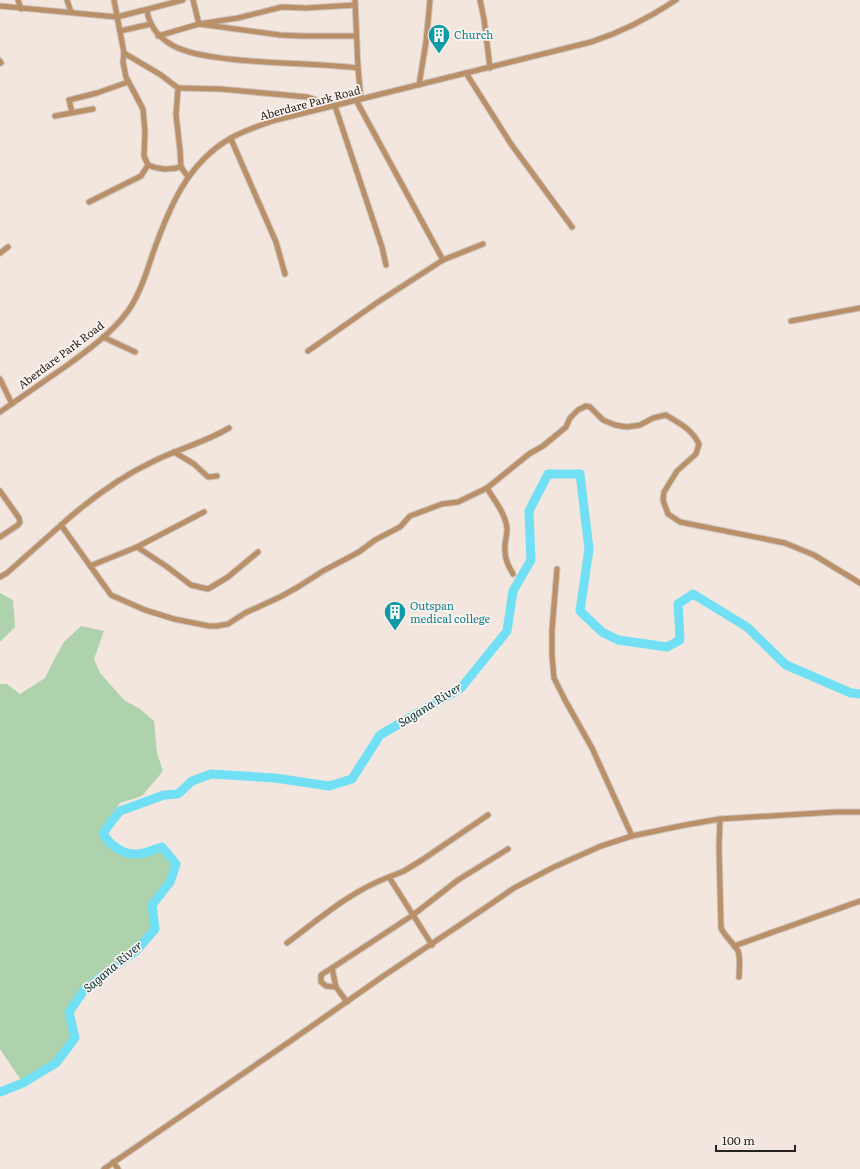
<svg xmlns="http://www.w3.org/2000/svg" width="860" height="1169" viewBox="0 0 860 1169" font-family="Literata,serif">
  <rect width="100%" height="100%" fill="#f2e6df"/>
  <!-- green -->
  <g fill="#aed2ac">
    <path d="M0,593L13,600L15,627L0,642Z"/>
    <path d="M81,626L104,631L94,659L100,673L124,700L140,709L154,721L157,753L163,771L142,796L120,803L106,822L104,834C110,845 123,855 137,854C145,854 154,849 162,847L176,864L170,882L152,905L155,929L136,951L85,989L69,1012L75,1038L56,1063L23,1083L0,1049V684H7L20,694L45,678L55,658L64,642Z"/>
  </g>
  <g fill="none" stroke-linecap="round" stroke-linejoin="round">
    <!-- river -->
    <path stroke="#71dff4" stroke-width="9" d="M0,1092L23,1083L56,1063L75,1038L69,1012L85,989L136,951L155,929L152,905L170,882L176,864L162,847C154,849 145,854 137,854C123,855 110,845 103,834L108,826L120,811L164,795L178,794L192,781L211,774L275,778L329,786L352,779L380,735L461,688L507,631L513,591L531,560L529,511L548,474H580L589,549L580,611L602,632L618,640L667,647L680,640L678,604L693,594L747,627L786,665L851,693L860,694"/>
    <!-- minor casing -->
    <g stroke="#cdc3bd" stroke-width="7">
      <g id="minor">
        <path d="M18,0L21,9"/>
        <path d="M67,0L71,12"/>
        <path d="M114,0L124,53L161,75L178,88L176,115L180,150L181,167L188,177"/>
        <path d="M193,0L199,24L280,35L303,36H356"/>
        <path d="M355,0L358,68L361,99"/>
        <path d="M480,0L484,19L490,68"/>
        <path d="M0,6L117,17L183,0"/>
        <path d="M147,10C149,28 162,41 178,48C194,55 213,57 229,59C272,64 315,63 358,68"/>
        <path d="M120,31L151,24"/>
        <path d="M158,36L199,24L238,18L282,7L306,8L355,5"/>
        <path d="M124,53L123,62L126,77L143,109L145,132L144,156L148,165C160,170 169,170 181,167"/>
        <path d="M0,61L1,63"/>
        <path d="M466,73L511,144L572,227"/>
        <path d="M419,85L426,42L430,0"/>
        <path d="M178,88L220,89L307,97L335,106L382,247L386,265"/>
        <path d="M356,100L443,260"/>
        <path d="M72,112L69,100L97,93L128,82"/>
        <path d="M55,116L93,109"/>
        <path d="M231,139L276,242L285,274"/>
        <path d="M89,202L141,176L148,165"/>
        <path d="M0,253L8,247"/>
        <path d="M791,321L860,308"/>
        <path d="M103,337L135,352"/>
        <path d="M308,351L378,302L443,260L483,244"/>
        <path d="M0,379L12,404"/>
        <path d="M0,412C23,396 46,380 69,364C89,349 109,335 124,316C138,300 146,274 153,253C169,208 187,163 231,138C245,130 261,125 276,120L591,42C622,32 649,18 676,0"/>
        <path d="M174,452L194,464L208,477L217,476"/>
        <path d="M487,488C494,500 506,514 507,529C507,537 504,544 505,551C505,560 509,567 513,574"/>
        <path d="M0,491L19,518L20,522L18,525L0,537"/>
        <path d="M61,525C90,499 118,478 154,461C178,449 206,442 229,428"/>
        <path d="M137,547L166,566L191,585L208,589L228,577L258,552"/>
        <path d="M90,566L137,547L204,512"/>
        <path d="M557,569L552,630V655L554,678L565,700L592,748L632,836"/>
        <path d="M0,577L7,573L61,525L111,595L145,610L174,619L209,626H217L228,624L245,613L280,597L298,587L323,571L359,552L375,540L400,527L410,516L442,504L458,502L487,488L529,454L543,446L566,427L570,418L578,410L586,406L590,407L603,420L615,425L627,427L640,425L653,418L666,415C680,424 691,428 699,444L696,454L677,471L664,492L663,500L668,514L680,522L785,543L814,555L860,583"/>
        <path d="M720,819L719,847L721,928C725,937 734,943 738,951C741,959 739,969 739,977"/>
        <path d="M389,877L404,871L422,860L488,815"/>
        <path d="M287,943C319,919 351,891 389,877L432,945"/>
        <path d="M734,946L860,901"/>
        <path d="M332,968L321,975V982L326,986L336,987"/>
        <path d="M347,1002L336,987L332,968L413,915L458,880L508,849"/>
        <path d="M113,1162L118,1169"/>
        <path d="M104,1169L292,1040L382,977L491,904L514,888L554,867L601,846L632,836L685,825L720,819L835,812H860"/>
      </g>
    </g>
    <!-- minor -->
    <use href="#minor" stroke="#ba9068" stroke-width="5"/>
  </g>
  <!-- icons -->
  <defs>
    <g id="building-pin" transform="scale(1.15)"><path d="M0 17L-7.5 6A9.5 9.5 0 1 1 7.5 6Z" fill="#0f9aa8" stroke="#fef4ef"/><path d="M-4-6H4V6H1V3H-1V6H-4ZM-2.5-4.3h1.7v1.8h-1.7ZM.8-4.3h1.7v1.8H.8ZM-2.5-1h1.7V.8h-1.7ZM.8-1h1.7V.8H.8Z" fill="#fff"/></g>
  </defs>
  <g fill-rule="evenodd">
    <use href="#building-pin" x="439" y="35"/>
    <use href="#building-pin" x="395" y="612"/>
  </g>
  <g text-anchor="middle" stroke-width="3.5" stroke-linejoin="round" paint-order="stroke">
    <!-- culture labels -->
    <g font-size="11" fill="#0d838f" stroke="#fef4ef" text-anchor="start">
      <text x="454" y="39">Church</text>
      <text x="410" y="610">Outspan<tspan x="410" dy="13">medical college</tspan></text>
    </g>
    <!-- street labels -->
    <g font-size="11" fill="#272320" stroke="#fef4ef">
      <text transform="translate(310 103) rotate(-15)" y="4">Aberdare Park Road</text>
      <text transform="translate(61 355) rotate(-37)" y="4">Aberdare Park Road</text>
    </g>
    <!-- water labels -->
    <g font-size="12" font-style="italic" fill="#00353e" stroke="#fef4ef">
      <text transform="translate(430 705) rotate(-32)" y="4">Sagana River</text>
      <text transform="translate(113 967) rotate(-40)" y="4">Sagana River</text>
    </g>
  </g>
  <!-- scale -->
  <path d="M716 1145v6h79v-6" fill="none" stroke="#272320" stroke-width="2"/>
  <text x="722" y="1145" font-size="12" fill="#272320" stroke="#fef4ef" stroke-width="3" paint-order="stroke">100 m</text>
</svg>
